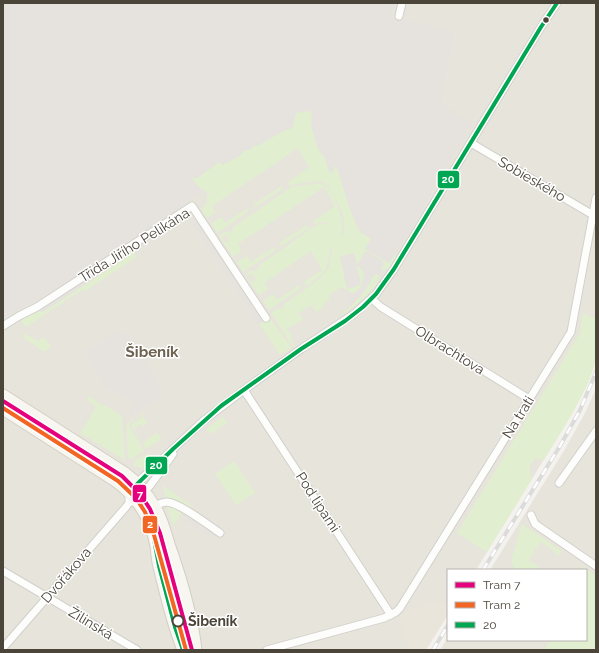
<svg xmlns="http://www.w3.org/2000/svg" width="599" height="653" viewBox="0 0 599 653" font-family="Raleway,sans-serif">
  <rect width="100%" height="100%" fill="#f4f2ee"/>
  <!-- residential -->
  <g fill="#e7e4dc">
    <path d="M3,3H596V352L567,422L476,570H448V614L425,650H3Z"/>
    <path d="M596,389V650H440L448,637V640H586V570H490L565,449L585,413Z"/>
  </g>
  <!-- industrial -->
  <path fill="#e6e2de" d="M3,3H394L391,17L454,32L441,103L472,124L391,262L363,297L352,307L343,289L336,236L352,228L304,122L99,263L62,286L3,318Z"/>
  <!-- education -->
  <path fill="#eae5da" d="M442,602L448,606V615L426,650H408L403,629L398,624L407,610Z"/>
  <!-- green -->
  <g fill="#e1eecf" fill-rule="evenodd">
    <path d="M308,111L310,112L312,114L311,125L318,149L325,158L329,172L331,173L334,170L335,165L338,171L348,204L355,222L360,232L371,239L365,249L389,263L395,254L398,255L388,269L382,270L381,269L384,263L365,252L357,265L364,271L362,286L353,294L341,287L328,296L330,300L323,305L324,307L316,312L311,305L299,313L303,320L287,329L292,336L290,338L295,346L293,347L271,313L278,308L281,309L284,307V304L321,278L329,267L332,249H330C327,273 326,272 306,286L304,282L322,270L311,251L264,283L268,289L259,295L248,279H249L252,282L256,279L251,273L247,276V278L245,275L252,270L255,271L258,269V266L315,226L321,224H327L328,223L320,222L314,225L315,223L313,221L335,206L324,187L238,244L242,251L233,257L222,241L224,240L226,243L230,240L226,235L222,237L223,239L221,240L219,236L226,231L229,233L233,230L232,228L291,187L321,183C334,189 346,221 341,235L342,236C349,220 339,205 331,192C329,188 327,183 323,182C316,180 294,184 288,187L290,185L288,182L309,167L298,148L212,206L216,212L207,218L201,209L199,211L207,203V195L210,192C204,193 194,184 192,178L193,176L196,179L219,162L223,165L239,156L245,150H250L253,146L259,145L285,130H288L293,127L296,113ZM354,253L361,285L347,289L340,256Z"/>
    <path d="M281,186L283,189L255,207L253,205Z"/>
    <path d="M248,208L249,211L221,231L219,230L217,233L211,224L221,217L225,223Z"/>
    <path d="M307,225L309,228L281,246L279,243Z"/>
    <path d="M274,247L276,250L243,272L237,262L247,256L251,262Z"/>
    <path d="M131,249L137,257L84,292L82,290L26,327L20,319L38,311L43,312L127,257L128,252Z"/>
    <path d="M375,273L379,275V277L374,284L380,278C378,287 351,310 342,316V315L347,311L343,313L342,312L348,309L362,294L367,287Z"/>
    <path d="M299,285L301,288L269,310L263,301L273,294L277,300Z"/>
    <path d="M583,313L596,319C596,332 598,347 596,359C588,393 562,430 544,460L535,458L529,467L532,479L487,552L457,533L580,333Z"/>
    <path d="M270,318L292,348L280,355L259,324Z"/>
    <path d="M23,333L38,341L44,337L51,347L44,352L24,338Z"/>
    <path d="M89,396L103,406L105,405L122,416L125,460L80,433L96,407L87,400Z"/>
    <path d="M143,412L144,413L131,421L129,426L144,451L130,460L128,456L126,424Z"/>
    <path d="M143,416L147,423L143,426L141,424L134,429L143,443L157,432L162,439L146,449L131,426L134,422L135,423Z"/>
    <path d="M223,417L227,423L210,434L206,429Z"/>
    <path d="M146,454L151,460L147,465L141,468L135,466L133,464L135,461Z"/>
    <path d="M234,461L255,493L236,505L215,474Z"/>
    <path d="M162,485L191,505L190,507L171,498H166Z"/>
    <path d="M167,506L173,507L182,512L173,526Z"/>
    <path d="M522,524L562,551L558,556L555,554V552L541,542L537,548L536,547L529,560L539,567L536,570H515L511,561Z"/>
    <path d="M583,566L596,575V650H545L549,640H586V570H581Z"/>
  </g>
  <!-- parking -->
  <g fill="#e6e3df">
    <path d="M194,218L263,321L259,324L190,220Z"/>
    <path d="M367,251L383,261L378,272L369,280L358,264Z"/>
    <path d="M128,252L127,257L64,298L43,312L38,311Z"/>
    <path d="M117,332L121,336L126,333L162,388L158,391L161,396L132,415L129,411L135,406L127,396L121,399L114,388L109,391L85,353Z"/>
    <path d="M189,516L212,532L209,537L186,521Z"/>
  </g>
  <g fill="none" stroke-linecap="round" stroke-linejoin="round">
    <!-- street casing -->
    <g stroke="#d2d0cb" stroke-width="9">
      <g id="street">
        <path d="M399,16L402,3"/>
        <path d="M471,143L593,215"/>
        <path d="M372,299L381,307L529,399"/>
        <path d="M3,326L19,316L37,307L192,206L266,318"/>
        <path d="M244,390L391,615"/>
        <path d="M559,483L596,431"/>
        <path d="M133,502C143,499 165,464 173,454"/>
        <path d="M155,506C159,504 162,502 167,502C180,503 208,525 220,533"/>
        <path d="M531,515L535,524L596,566"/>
        <path d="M3,571L137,650"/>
        <path d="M3,648L126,507L129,503V492L142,478L203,421L244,390L301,349L354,314L376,294L394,269L541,27L557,3"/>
        <path d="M267,650L384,618L396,612L400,608L571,332L596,198"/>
      </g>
    </g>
    <!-- secondary casing -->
    <g stroke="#d3cfc5" stroke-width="13">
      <g id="secondary">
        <path d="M3,395L125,473C137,482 147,493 155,507C162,518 165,531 169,544C181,578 192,614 196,650"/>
        <path d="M3,409L114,480C137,496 151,518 156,546C157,553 157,560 159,567C166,595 172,623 183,650"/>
      </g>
    </g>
    <!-- street -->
    <use href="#street" stroke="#fdfdfc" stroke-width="7"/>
    <!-- secondary -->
    <use href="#secondary" stroke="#f7f6f1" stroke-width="11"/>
    <!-- rail casing -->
    <g stroke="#dbdbda" stroke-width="4">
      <g id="rail">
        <path d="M483,570L560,446L580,410L596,372"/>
        <path d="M433,650L448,625"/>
      </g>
    </g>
    <!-- rail -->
    <use href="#rail" stroke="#fff" stroke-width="2.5" stroke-dasharray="8" stroke-linecap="butt"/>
    <!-- bus-1 casing -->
    <g stroke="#fff" stroke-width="7">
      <path id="bus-1" d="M183,650L175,627L159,566L152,529L144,511L129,492L173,449L221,406L301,349L345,321L363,307L376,294L394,269L541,27L557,3"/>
    </g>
    <!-- bus-1 -->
    <use href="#bus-1" stroke="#00a651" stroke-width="4"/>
    <!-- tram-1 casing -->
    <g stroke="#fff" stroke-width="7">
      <path id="tram-1" d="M3,401L122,476L141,495L150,509L160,533L192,650"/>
    </g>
    <!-- tram-2 casing -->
    <g stroke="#fff" stroke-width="7">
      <path id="tram-2" d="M3,408L118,481L136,498L145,512L154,535L186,650"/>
    </g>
    <!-- tram-1 -->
    <use href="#tram-1" stroke="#e5007d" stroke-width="4"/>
    <!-- tram-2 -->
    <use href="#tram-2" stroke="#f26522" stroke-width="4"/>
  </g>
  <!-- markers -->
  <circle fill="#4b4439" stroke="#fff" stroke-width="1.5" cx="546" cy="20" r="3.5"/>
  <circle fill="#fff" stroke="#4b4439" stroke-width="2" cx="178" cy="621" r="5.5"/>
  <g text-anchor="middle" stroke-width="3" stroke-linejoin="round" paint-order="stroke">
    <!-- street labels -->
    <g font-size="14" fill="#4b4439" stroke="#fff">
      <text transform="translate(532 179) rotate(30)" y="5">Sobieského</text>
      <text transform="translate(134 245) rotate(-32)" y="5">Třída Jiřího Pelikána</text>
      <text transform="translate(450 350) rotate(32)" y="5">Olbrachtova</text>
      <text transform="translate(518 417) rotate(-58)" y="5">Na trati</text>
      <text transform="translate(318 502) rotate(57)" y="5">Pod lipami</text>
      <text transform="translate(66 575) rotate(-49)" y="5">Dvořákova</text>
      <text transform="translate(91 623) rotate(31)" y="5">Žilinská</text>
    </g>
    <!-- stop labels -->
    <g font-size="14" font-weight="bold" fill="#4b4439" stroke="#fff" text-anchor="start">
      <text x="188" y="626">Šibeník</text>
    </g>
    <!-- neighbourhood labels -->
    <g font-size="15" font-weight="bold" fill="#6e6250" stroke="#fff">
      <text x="152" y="357">Šibeník</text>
    </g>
  </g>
  <g stroke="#fff" stroke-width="1.5">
    <rect x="437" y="170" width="23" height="19" rx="4" fill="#00a651"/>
    <rect x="145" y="456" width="23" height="19" rx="4" fill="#00a651"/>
    <rect x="132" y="484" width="15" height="19" rx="4" fill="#e5007d"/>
    <rect x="142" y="515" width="16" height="19" rx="4" fill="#f26522"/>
  </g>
  <g font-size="11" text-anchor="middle" font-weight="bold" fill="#fff">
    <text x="448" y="183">20</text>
    <text x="156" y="469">20</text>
    <text x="140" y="498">7</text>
    <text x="150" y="528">2</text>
  </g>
  <!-- border -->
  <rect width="599" height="653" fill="none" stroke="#4b4439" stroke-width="8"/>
  <!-- legend -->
  <rect x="447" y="569" width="140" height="72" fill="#ffffff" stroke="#b7b4b0"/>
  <rect x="455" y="582" width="20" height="6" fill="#e5007d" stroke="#b7b4b0"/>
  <text x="483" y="589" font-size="12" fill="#4b4439">Tram 7</text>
  <rect x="455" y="602" width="20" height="6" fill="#f26522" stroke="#b7b4b0"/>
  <text x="483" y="609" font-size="12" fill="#4b4439">Tram 2</text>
  <rect x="455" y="622" width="20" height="6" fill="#00a651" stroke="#b7b4b0"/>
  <text x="483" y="629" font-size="12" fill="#4b4439">20</text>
</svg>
